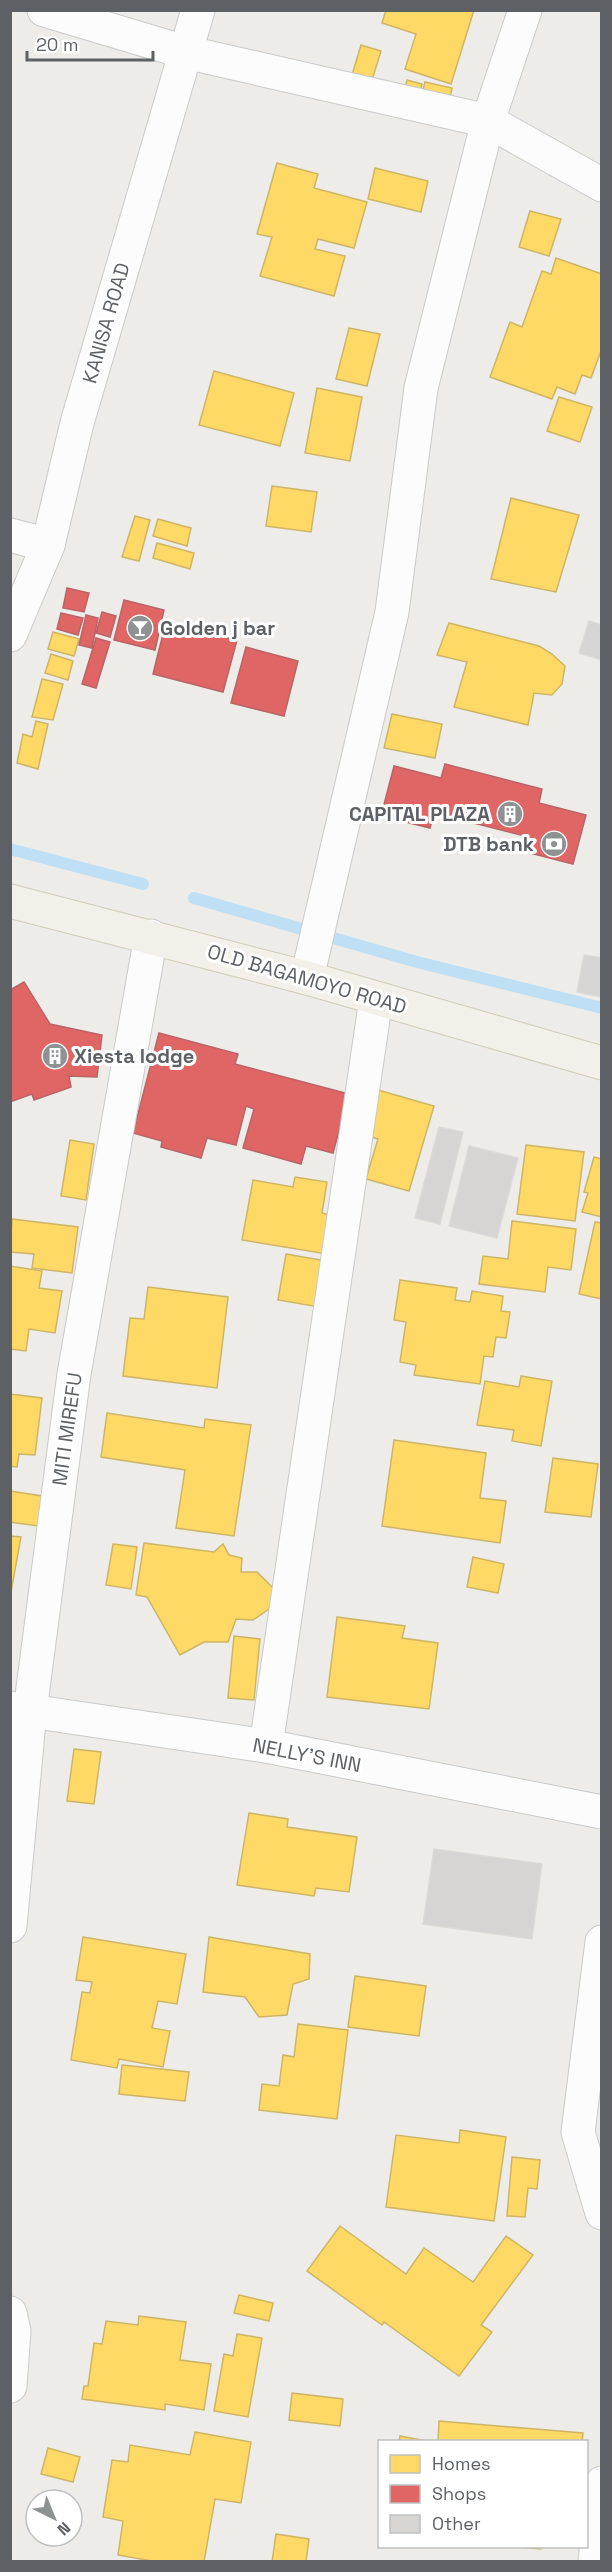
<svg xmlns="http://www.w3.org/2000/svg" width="612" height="2572" viewBox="0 0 612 2572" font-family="'Space Grotesk',sans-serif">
  <rect width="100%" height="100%" fill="#edece8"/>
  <!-- homes -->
  <g fill="#ffd966" stroke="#ceb566" stroke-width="1.5">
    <path d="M386,10H474L451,84L405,69L416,34L382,23Z"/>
    <path d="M361,45L381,51L372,80L352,75Z"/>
    <path d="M407,80L422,84L419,97L404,93Z"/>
    <path d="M425,82L452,88L448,107L420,101Z"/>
    <path d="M277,163L318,174L314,188L367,202L354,248L318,239L315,249L345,256L334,296L260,276L272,237L257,234Z"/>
    <path d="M375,168L428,181L421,212L368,199Z"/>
    <path d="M530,211L561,219L549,256L519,247Z"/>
    <path d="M556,258L602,274V348L591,378L582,375L575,394L557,387L552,399L490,377L510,322L522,327L542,271L551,274Z"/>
    <path d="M349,328L380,334L367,386L336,379Z"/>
    <path d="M214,371L294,393L280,446L199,425Z"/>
    <path d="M317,388L362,397L350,461L305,453Z"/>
    <path d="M559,397L592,407L580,442L547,431Z"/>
    <path d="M272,486L317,492L311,532L266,526Z"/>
    <path d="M511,498L579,515L556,592L491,579Z"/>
    <path d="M135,516L150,520L139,561L122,557Z"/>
    <path d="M158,519L191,528L187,546L153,536Z"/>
    <path d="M157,543L194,553L190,569L153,558Z"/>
    <path d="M449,623L539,646L552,654L565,666L562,684L552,695L534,693L528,725L454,707L467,662L437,655Z"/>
    <path d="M53,632L79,639L74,656L48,649Z"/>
    <path d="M51,654L73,661L68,680L45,673Z"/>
    <path d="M42,679L63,684L53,720L32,717Z"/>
    <path d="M392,714L442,724L435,758L384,748Z"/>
    <path d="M36,721L48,724L38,769L17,763L23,734L32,737Z"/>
    <path d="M378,1090L434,1106L409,1191L366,1179L378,1139L365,1135Z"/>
    <path d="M70,1140L94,1144L86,1200L61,1196Z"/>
    <path d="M526,1145L584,1152L575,1221L517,1214Z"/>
    <path d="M594,1157L602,1159V1217L582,1212L588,1193L584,1192Z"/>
    <path d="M295,1177L327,1182L322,1213L333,1216L327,1254L242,1240L253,1180L293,1187Z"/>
    <path d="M12,1219L78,1227L72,1273L32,1268L34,1254L10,1252Z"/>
    <path d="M512,1221L576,1229L571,1270L548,1267L545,1292L479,1284L483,1256L508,1259Z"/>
    <path d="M595,1222L602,1223V1299L579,1294Z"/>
    <path d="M286,1254L327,1261L319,1307L278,1300Z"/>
    <path d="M10,1266L42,1271L39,1288L62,1291L55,1333L29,1329L26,1351L10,1349Z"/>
    <path d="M400,1280L457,1288L455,1300L470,1302L472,1291L503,1296L501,1311L510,1312L506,1338L496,1337L493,1357L484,1356L480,1384L414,1375L416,1365L400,1362L406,1322L394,1320Z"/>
    <path d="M148,1287L228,1297L217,1388L123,1376L130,1318L144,1319Z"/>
    <path d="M521,1376L552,1381L541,1446L512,1441L514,1430L477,1425L485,1381L519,1387Z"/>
    <path d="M10,1394L42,1398L35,1455L19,1454L17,1467L10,1466Z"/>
    <path d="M107,1413L204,1428L205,1419L251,1425L234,1536L176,1528L185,1470L101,1457Z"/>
    <path d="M394,1440L486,1453L480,1498L506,1501L500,1543L382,1526Z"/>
    <path d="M553,1458L598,1464L591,1517L545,1512Z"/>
    <path d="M10,1491L42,1496L38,1526L10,1522Z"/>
    <path d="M10,1536L21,1537L10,1597Z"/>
    <path d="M144,1543L214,1552L223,1544L229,1555L242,1558L241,1572H257L275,1590L269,1609L253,1620L236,1619L228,1642H204L180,1655L147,1597L136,1595Z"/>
    <path d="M113,1544L137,1547L131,1589L106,1585Z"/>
    <path d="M473,1557L504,1564L498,1593L467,1587Z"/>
    <path d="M337,1617L405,1626L402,1638L438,1643L429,1709L327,1697Z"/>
    <path d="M234,1636L260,1639L254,1700L228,1698Z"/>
    <path d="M74,1749L101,1752L94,1804L67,1801Z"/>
    <path d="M249,1813L288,1819L287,1827L357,1837L349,1892L316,1888L314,1896L237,1885Z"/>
    <path d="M83,1937L186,1954L177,2004L158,2001L152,2028L170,2031L163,2067L119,2059L117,2068L71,2060L82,1992L90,1993L92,1982L76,1980Z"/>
    <path d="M209,1937L310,1954L309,1979L293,1984L287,2015L259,2017L245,1997L203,1992Z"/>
    <path d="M355,1976L426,1986L419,2036L348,2027Z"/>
    <path d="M298,2024L348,2030L337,2119L259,2110L262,2084L279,2086L283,2055L294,2057Z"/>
    <path d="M122,2065L189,2072L185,2101L119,2094Z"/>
    <path d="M460,2130L506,2137L494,2221L386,2207L396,2135L459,2143Z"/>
    <path d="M512,2157L540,2160L537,2189L528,2188L525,2217L507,2216Z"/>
    <path d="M340,2226L406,2274L424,2248L473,2282L506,2236L533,2255L481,2325L492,2332L459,2376L384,2322L382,2325L307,2271Z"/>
    <path d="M239,2295L273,2303L269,2321L234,2313Z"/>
    <path d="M139,2316L186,2322L180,2360L211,2364L204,2410L165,2404V2410L82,2399L84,2386H88L94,2343L102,2344L106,2321L138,2325Z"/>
    <path d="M237,2334L262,2338L248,2417L214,2411L224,2354L233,2356Z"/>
    <path d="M292,2393L343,2399L340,2426L289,2420Z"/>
    <path d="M439,2421L583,2433L582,2442H438Z"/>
    <path d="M195,2432L251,2442L241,2503L215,2499L204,2562H157L118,2555L123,2521L103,2517L112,2460L128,2462L130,2445L190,2455Z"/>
    <path d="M400,2436L432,2442H399Z"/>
    <path d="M48,2448L80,2457L73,2482L41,2474Z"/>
    <path d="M276,2534L309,2539L306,2562H272Z"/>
    <path d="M510,2546H542L541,2549Z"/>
  </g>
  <!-- shops -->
  <g fill="#e06666" stroke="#b96466" stroke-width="1.5">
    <path d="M67,588L89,593L84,612L63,608Z"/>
    <path d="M124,600L164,610L155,650L114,640Z"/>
    <path d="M102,612L116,616L110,637L96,633Z"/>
    <path d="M61,613L83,618L78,635L57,629Z"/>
    <path d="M86,615L98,618L92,648L79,645Z"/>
    <path d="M166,622L237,640L223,692L153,674Z"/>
    <path d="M96,638L110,642L96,688L82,684Z"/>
    <path d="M246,647L298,661L284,716L231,703Z"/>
    <path d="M445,764L542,789L539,803L586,815L573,864L526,852L529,837L434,813L430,828L381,816L394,766L441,778Z"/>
    <path d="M24,982L50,1024L102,1035L97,1077L69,1076L71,1087L34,1100L32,1094L10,1102V990Z"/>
    <path d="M159,1033L238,1054L235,1064L349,1094L333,1153L306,1146L301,1164L243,1148L254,1109L246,1106L236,1145L207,1138L201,1158L161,1147L162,1141L133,1133Z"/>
  </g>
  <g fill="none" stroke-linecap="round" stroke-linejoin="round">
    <!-- stream -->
    <g stroke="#bfdff5" stroke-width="12">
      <path d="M10,849L143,884"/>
      <path d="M194,898L417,962L602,1008"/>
    </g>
  </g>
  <!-- building -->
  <g fill="#d6d5d3" stroke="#dcdad7" stroke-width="1.5">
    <path d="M589,621L602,625V660L579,653Z"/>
    <path d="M584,955L602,958V997L577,992Z"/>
    <path d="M439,1127L463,1132L440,1224L415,1218Z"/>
    <path d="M469,1146L518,1158L497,1238L449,1226Z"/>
    <path d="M434,1849L542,1864L532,1939L423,1924Z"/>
  </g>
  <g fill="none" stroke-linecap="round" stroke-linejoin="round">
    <!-- minor casing -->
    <g stroke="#c9caca" stroke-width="35">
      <g id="minor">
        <path d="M44,10L185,52L488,121L602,185"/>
        <path d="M10,535L48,545"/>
        <path d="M10,635L48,545L77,423L198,10"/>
        <path d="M307,978L392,612L421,388L488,121L525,10"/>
        <path d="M10,1708L266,1746L602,1812"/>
        <path d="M266,1746L376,999"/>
        <path d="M10,1926L30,1711L74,1374L151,936"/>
        <path d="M602,1942L578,2132L602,2213"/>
        <path d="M10,2313L14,2331L10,2386"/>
        <path d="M595,2562L602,2483"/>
      </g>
    </g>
    <!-- primary casing -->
    <g stroke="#d3cbb8" stroke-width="35">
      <path id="primary" d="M10,901L307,978L602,1063"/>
    </g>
    <!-- minor -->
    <use href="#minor" stroke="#fcfcfc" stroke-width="33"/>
    <!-- primary -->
    <use href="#primary" stroke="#f2f0e9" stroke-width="33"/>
  </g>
  <!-- icons -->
  <defs>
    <g id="bar-disc" transform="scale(1.35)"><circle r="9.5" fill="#8f9293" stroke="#fff"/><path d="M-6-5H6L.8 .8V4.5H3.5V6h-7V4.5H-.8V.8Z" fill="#fff"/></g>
    <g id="building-disc" transform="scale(1.35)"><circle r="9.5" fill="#8f9293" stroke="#fff"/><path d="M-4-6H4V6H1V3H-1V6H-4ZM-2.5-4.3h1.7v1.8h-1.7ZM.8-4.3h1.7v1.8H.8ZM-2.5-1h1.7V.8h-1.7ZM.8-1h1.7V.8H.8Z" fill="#fff"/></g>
    <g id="bank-disc" transform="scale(1.35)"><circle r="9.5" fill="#8f9293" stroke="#fff"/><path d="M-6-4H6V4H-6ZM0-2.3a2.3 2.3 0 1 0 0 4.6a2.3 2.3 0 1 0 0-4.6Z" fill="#fff"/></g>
  </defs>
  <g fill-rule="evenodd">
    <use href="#bar-disc" x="140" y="628"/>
    <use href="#building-disc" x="510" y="814"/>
    <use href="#bank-disc" x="554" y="844"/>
    <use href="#building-disc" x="55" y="1056"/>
  </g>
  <g text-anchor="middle" stroke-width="6" stroke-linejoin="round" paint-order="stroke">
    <!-- street labels -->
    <g font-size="20" fill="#5d6165" stroke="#fff">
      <text transform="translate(106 323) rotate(-74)" y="7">KANISA ROAD</text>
      <text transform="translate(307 979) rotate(16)" y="7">OLD BAGAMOYO ROAD</text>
      <text transform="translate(67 1429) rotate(-82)" y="7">MITI MIREFU</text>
      <text transform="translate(307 1755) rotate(11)" y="7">NELLY'S INN</text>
    </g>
    <!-- poi labels -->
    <g font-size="20" font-weight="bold" fill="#5d6165" stroke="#fff" text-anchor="start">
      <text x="160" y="635">Golden j bar</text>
      <text x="490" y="821" text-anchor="end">CAPITAL PLAZA</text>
      <text x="534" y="851" text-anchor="end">DTB bank</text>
      <text x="74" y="1063">Xiesta lodge</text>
    </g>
  </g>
  <!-- border -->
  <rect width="612" height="2572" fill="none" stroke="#5d6165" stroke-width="24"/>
  <!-- legend -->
  <rect x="378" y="2440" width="210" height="108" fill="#ffffff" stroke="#bec0c1" stroke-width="1.5"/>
  <rect x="390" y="2455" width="30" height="18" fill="#ffd966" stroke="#bec0c1" stroke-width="1.5"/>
  <text x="432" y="2470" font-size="18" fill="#5d6165">Homes</text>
  <rect x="390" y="2485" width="30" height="18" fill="#e06666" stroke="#bec0c1" stroke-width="1.5"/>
  <text x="432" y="2500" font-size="18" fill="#5d6165">Shops</text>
  <rect x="390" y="2515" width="30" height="18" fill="#d6d5d3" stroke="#bec0c1" stroke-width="1.5"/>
  <text x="432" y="2530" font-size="18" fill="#5d6165">Other</text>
  <!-- north arrow -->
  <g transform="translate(54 2518) rotate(137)"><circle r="28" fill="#ffffff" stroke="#bec0c1" stroke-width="1.5"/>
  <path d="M0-4.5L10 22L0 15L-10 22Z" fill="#8f9293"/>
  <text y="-9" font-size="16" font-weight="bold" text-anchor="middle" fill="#5d6165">N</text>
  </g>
  <!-- scale -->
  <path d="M27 51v9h126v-9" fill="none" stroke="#5d6165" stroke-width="3"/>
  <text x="36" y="51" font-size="18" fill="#5d6165" stroke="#ffffff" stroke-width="4.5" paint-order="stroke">20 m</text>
</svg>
